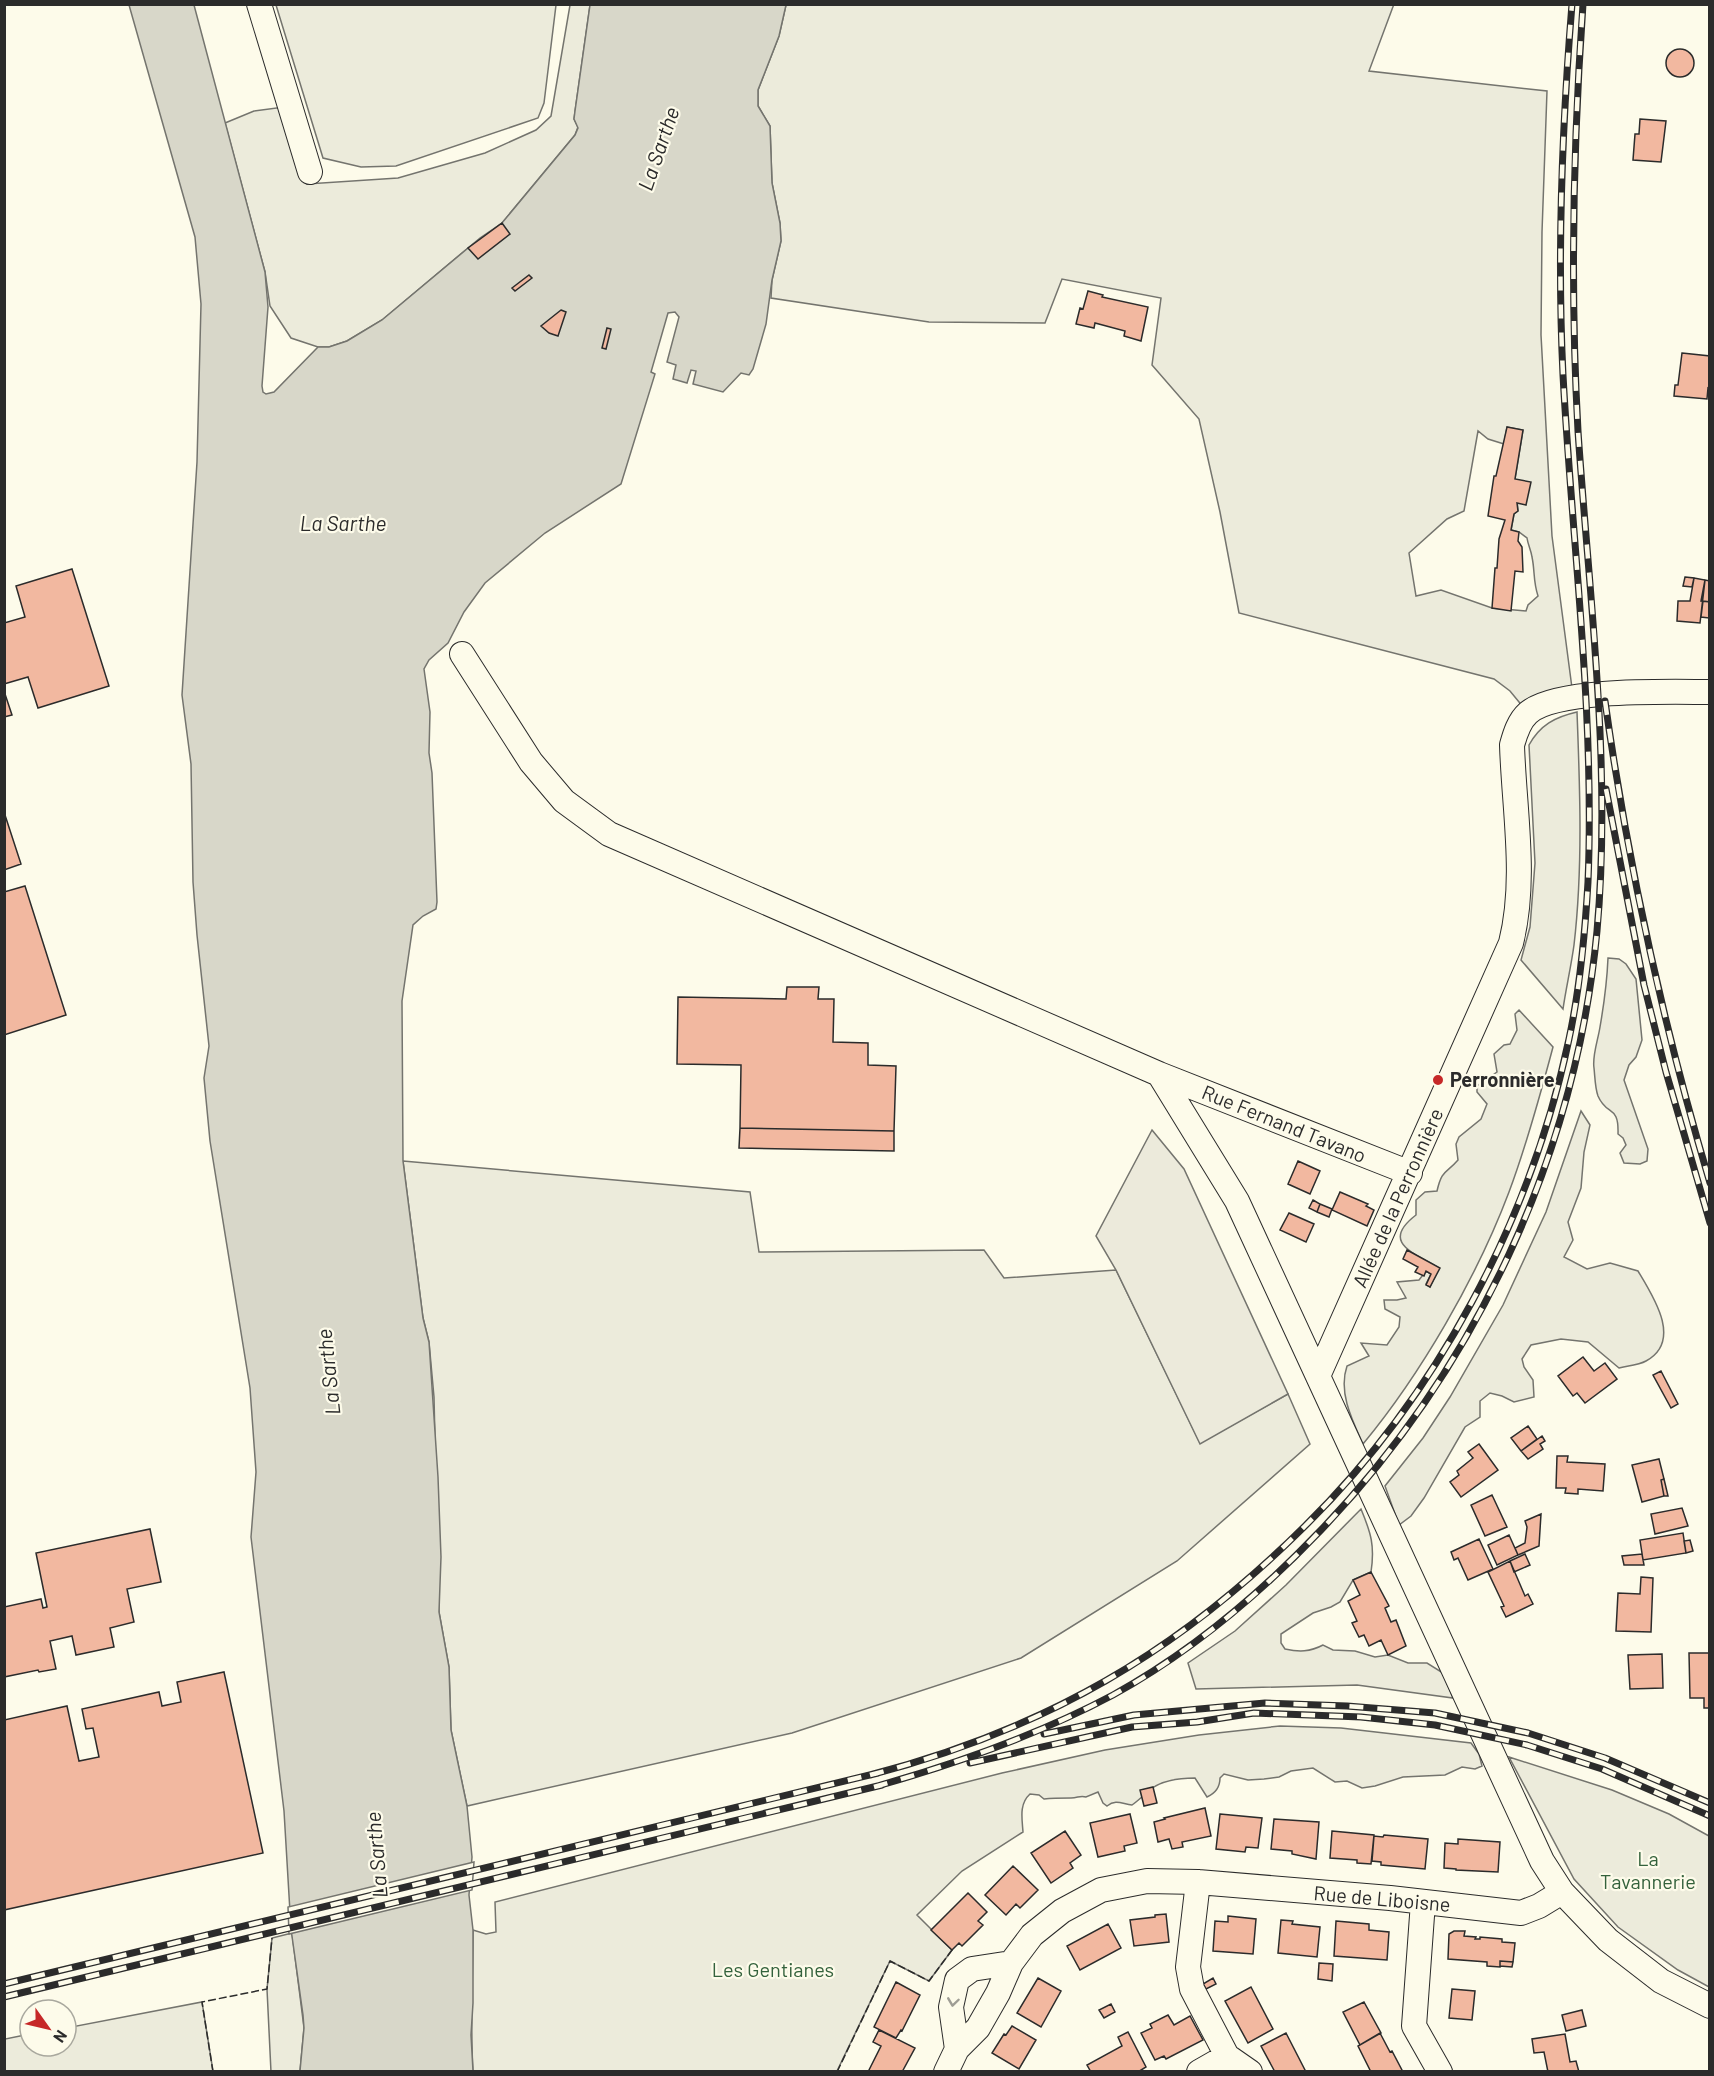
<svg xmlns="http://www.w3.org/2000/svg" width="1714" height="2076" font-family="Barlow,sans-serif">
	<style>
		.green { fill: #ecebdb; stroke: #74746e; stroke-width: 1.5; fill-rule: evenodd }
		.parking { fill: #eceadb; stroke: #74746e; stroke-width: 1.5 }
		.water { fill: #d8d7c9; stroke: #74746e; stroke-width: 1.5 }
		.pier { fill: #fdfbea; stroke: #74746e; stroke-width: 1.5 }
		.building { fill: #f2b8a0; stroke: #2b2b2b; stroke-width: 1.5 }
		.lines { fill: none; stroke-linecap: round; stroke-linejoin: round }
		.minor-casing { stroke: #2b2b2b; stroke-width: 26 }
		.minor { stroke: #fdfbea; stroke-width: 24 }
		.rail-casing { stroke: #2b2b2b; stroke-width: 7 }
		.rail { stroke: #fdfbea; stroke-width: 4.5; stroke-dasharray: 14; stroke-linecap: butt }
		.fence { stroke: #2b2b2b; stroke-width: 1.5; stroke-dasharray: 8 3; stroke-linecap: butt }
		.oneway { stroke: #9e9d94 }
		.poi-dot { fill: #c62828; stroke: #fdfbea; stroke-width: 2 }
		.labels { text-anchor: middle; stroke-width: 4.5; stroke-linejoin: round; paint-order: stroke }
		.poi-label { font-size: 20px; font-weight: bold; fill: #2b2b2b; stroke: #fdfbea; text-anchor: start }
		.street-label { font-size: 20px; fill: #2b2b2b; stroke: #fdfbea }
		.park-label { font-size: 20px; fill: #34623c; stroke: #fdfbea }
		.water-label { font-size: 21px; font-style: italic; fill: #2b2b2b; stroke: #fdfbea }
	</style>
	<rect width="100%" height="100%" fill="#fdfbea"/>
	<path class="green" d="M 1394,4 L 1369,71 L 1547,91 L 1542,232 L 1541,335 L 1552,536 L 1572,688 L 1528,713 L 1510,691 L 1494,679 L 1239,613 L 1220,512 L 1199,419 L 1152,365 L 1161,298 L 1062,279 L 1045,323 L 929,322 L 771,298 L 772,280 L 781,241 L 780,223 L 772,183 L 770,126 L 758,106 L 758,90 L 779,36 L 786,5 ZM 1507,427 L 1523,430 L 1515,479 L 1518,511 L 1514,514 L 1511,530 L 1519,532 L 1527,538 C 1528,545 1531,550 1532,557 C 1535,571 1533,581 1538,596 L 1528,605 L 1526,611 L 1492,608 L 1441,590 L 1416,596 L 1409,553 L 1447,519 L 1464,511 L 1478,431 L 1488,439 L 1504,444 Z
		M 276,5 L 556,5 L 544,103 L 538,118 L 396,166 L 361,167 L 323,158 Z
		M 570,5 L 590,5 L 575,111 L 574,119 L 578,127 L 575,135 L 502,223 L 468,248 L 382,320 L 347,341 L 329,347 L 318,347 L 291,338 L 270,306 L 265,272 L 225,123 L 254,111 L 284,107 L 307,184 L 398,178 L 485,153 L 536,130 L 551,116 Z
		M 1577,712 C 1580,789 1583,868 1574,945 C 1571,967 1566,988 1563,1009 L 1521,960 L 1530,927 L 1535,863 L 1529,745 C 1540,725 1555,717 1577,712 Z
		M 1608,958 L 1619,959 L 1626,964 L 1636,979 L 1642,1040 L 1636,1057 L 1629,1065 L 1624,1080 L 1648,1149 L 1647,1161 L 1640,1164 L 1624,1163 L 1620,1153 L 1626,1145 L 1623,1138 L 1618,1134 C 1619,1104 1607,1117 1598,1096 C 1595,1088 1595,1077 1594,1068 C 1592,1056 1598,1040 1600,1027 C 1604,1004 1607,982 1608,958 Z
		M 1519,1010 L 1553,1047 C 1540,1096 1527,1144 1509,1192 C 1477,1277 1421,1374 1363,1444 C 1352,1420 1338,1392 1347,1366 L 1369,1356 L 1361,1343 L 1387,1345 L 1399,1327 L 1400,1317 L 1385,1309 L 1384,1300 L 1397,1300 L 1406,1298 L 1397,1282 L 1419,1280 L 1426,1271 L 1431,1274 L 1426,1284 L 1430,1287 L 1439,1268 C 1418,1254 1378,1244 1416,1215 L 1416,1200 L 1425,1192 L 1437,1191 C 1442,1169 1446,1174 1458,1160 L 1456,1144 L 1459,1137 L 1481,1119 L 1487,1104 L 1477,1092 L 1477,1086 L 1497,1072 L 1494,1054 L 1504,1045 L 1510,1044 L 1517,1030 L 1515,1014 Z
		M 1581,1111 L 1590,1125 L 1584,1152 L 1581,1188 L 1568,1222 L 1573,1240 L 1564,1257 L 1587,1269 L 1610,1263 L 1638,1271 C 1653,1296 1683,1341 1646,1361 C 1639,1365 1627,1366 1619,1368 L 1588,1342 L 1561,1339 L 1531,1345 L 1522,1359 L 1524,1367 L 1533,1380 L 1534,1397 L 1514,1402 L 1502,1396 L 1490,1393 L 1480,1401 L 1480,1417 L 1465,1427 L 1424,1498 L 1411,1516 L 1399,1525 L 1385,1486 L 1423,1438 L 1450,1397 L 1503,1305 L 1546,1212 Z
		M 403,1161 L 750,1192 L 759,1252 L 984,1250 L 1004,1278 L 1116,1270 L 1200,1443 L 1288,1394 L 1310,1444 L 1177,1561 L 1021,1658 L 792,1733 L 467,1806 L 451,1730 L 449,1667 L 439,1612 L 434,1397 L 429,1342 L 423,1318 Z
		M 1361,1509 C 1371,1533 1375,1546 1371,1572 L 1353,1580 L 1340,1602 L 1331,1607 L 1313,1613 L 1281,1634 L 1281,1643 L 1285,1649 C 1299,1652 1310,1652 1323,1645 L 1333,1650 L 1355,1651 L 1375,1657 L 1388,1655 L 1408,1663 L 1427,1663 L 1443,1673 L 1453,1698 L 1357,1685 L 1196,1689 L 1188,1663 L 1235,1631 L 1286,1585 Z
		M 1280,1726 L 1341,1728 L 1471,1743 L 1479,1754 L 1482,1766 L 1475,1769 L 1462,1767 L 1445,1775 L 1403,1777 L 1375,1786 L 1362,1788 L 1347,1781 L 1335,1782 L 1313,1768 L 1291,1771 L 1279,1777 L 1264,1779 L 1248,1780 L 1224,1774 L 1220,1778 C 1220,1787 1216,1793 1207,1797 L 1195,1778 C 1181,1778 1163,1780 1151,1789 C 1145,1794 1139,1800 1132,1805 C 1122,1804 1116,1799 1107,1806 L 1103,1803 L 1098,1792 L 1086,1797 C 1080,1795 1078,1798 1071,1798 C 1062,1798 1053,1798 1044,1799 L 1039,1795 L 1030,1794 C 1019,1804 1022,1818 1023,1832 L 962,1871 L 917,1915 L 952,1950 L 929,1981 L 890,1961 L 837,2071 L 473,2071 C 470,2024 473,1977 473,1930 L 486,1934 L 496,1932 L 495,1902 L 1002,1773 L 1105,1750 L 1199,1735 Z
		M 1509,1757 L 1612,1790 L 1669,1814 L 1709,1836 L 1709,1987 L 1678,1970 L 1618,1927 L 1574,1879 Z
		M 292,1933 L 304,2028 L 300,2071 L 271,2072 L 267,1989 L 272,1938 Z
		M 202,2002 L 213,2071 L 5,2071 L 5,2039 L 30,2034 L 30,2046 L 66,2046 L 66,2028 Z"/>
	<path class="parking" d="M 1152,1130 L 1184,1169 L 1288,1394 L 1200,1444 L 1116,1270 L 1096,1236 Z"/>
	<path class="water" d="M 129,5 L 194,5 L 265,272 L 268,307 L 262,386 L 263,392 L 266,394 L 274,392 L 318,347 L 329,347 L 347,341 L 382,320 L 480,238 L 502,223 L 575,135 L 578,128 L 574,119 L 575,111 L 590,5 L 786,5 L 779,36 L 758,90 L 758,106 L 770,126 L 772,183 L 780,223 L 781,241 L 772,280 L 766,324 L 753,369 L 749,375 L 741,373 L 723,392 L 693,384 L 696,371 L 691,370 L 687,383 L 673,379 L 676,365 L 667,362 L 679,317 L 675,312 L 668,313 L 651,372 L 655,374 L 621,484 L 545,533 L 485,583 L 464,612 L 448,643 L 429,660 L 424,669 L 430,712 L 429,753 L 432,773 L 437,902 L 436,909 L 423,916 L 413,925 L 402,1001 L 403,1161 L 423,1318 L 429,1342 L 438,1477 L 441,1557 L 439,1612 L 449,1667 L 451,1730 L 467,1806 L 472,1857 L 469,1895 L 473,1930 L 473,2003 L 471,2035 L 473,2071 L 300,2071 L 304,2028 L 303,2015 L 291,1929 L 284,1811 L 251,1537 L 256,1472 L 250,1388 L 210,1141 L 204,1078 L 209,1046 L 197,935 L 193,882 L 191,764 L 182,695 L 197,462 L 201,304 L 195,237 Z"/>
	<path class="pier" d="M 474,1862 L 472,1890 L 289,1934 L 288,1907 Z"/>
	<path class="building" d="M1666 63a14 14 0 1 1 28 0a14 14 0 1 1-28 0Z
		M 1640,119 L 1666,121 L 1661,162 L 1633,160 L 1635,134 L 1639,134 Z
		M 502,223 L 510,234 L 478,259 L 468,248 Z
		M 529,275 L 532,278 L 515,291 L 512,288 Z
		M 1088,291 L 1103,295 L 1102,297 L 1148,307 L 1141,341 L 1124,336 L 1125,331 L 1095,323 L 1094,328 L 1076,324 L 1080,308 L 1083,309 Z
		M 561,310 L 566,312 L 558,336 L 549,333 L 541,326 Z
		M 607,328 L 611,329 L 606,349 L 602,348 Z
		M 1682,353 L 1710,356 L 1710,389 L 1708,388 L 1707,399 L 1674,396 L 1675,385 L 1678,385 Z
		M 1507,427 L 1523,430 L 1515,479 L 1531,482 L 1526,505 L 1517,503 L 1518,511 L 1514,514 L 1511,530 L 1519,532 L 1518,541 L 1522,547 L 1523,572 L 1515,571 L 1511,611 L 1492,608 L 1495,568 L 1497,568 L 1499,539 L 1505,520 L 1488,516 L 1494,476 L 1496,476 Z
		M 72,569 L 109,686 L 38,708 L 28,677 L 4,684 L 4,623 L 25,617 L 16,586 Z
		M 1685,577 L 1694,578 L 1692,587 L 1683,586 Z
		M 1694,578 L 1705,580 L 1700,623 L 1677,621 L 1678,601 L 1690,601 Z
		M 1705,580 L 1710,581 L 1710,602 L 1701,601 Z
		M 1703,601 L 1710,602 L 1709,618 L 1701,617 Z
		M 4,691 L 12,715 L 4,717 Z
		M 4,812 L 21,864 L 4,870 Z
		M 25,886 L 66,1015 L 4,1035 L 4,892 Z
		M 787,987 L 819,987 L 818,999 L 834,999 L 833,1042 L 868,1043 L 868,1065 L 896,1066 L 894,1131 L 740,1128 L 741,1065 L 677,1064 L 678,997 L 786,999 Z
		M 740,1128 L 894,1131 L 894,1151 L 739,1148 Z
		M 1298,1161 L 1320,1171 L 1310,1194 L 1288,1184 Z
		M 1340,1192 L 1368,1204 L 1366,1206 L 1374,1210 L 1367,1226 L 1332,1210 Z
		M 1313,1200 L 1320,1204 L 1317,1212 L 1309,1208 Z
		M 1320,1204 L 1332,1209 L 1329,1217 L 1317,1212 Z
		M 1289,1213 L 1314,1224 L 1306,1242 L 1280,1230 Z
		M 1407,1250 L 1440,1268 L 1430,1287 L 1426,1285 L 1431,1274 L 1426,1271 L 1424,1276 L 1415,1272 L 1418,1267 L 1403,1259 Z
		M 1583,1357 L 1594,1371 L 1605,1363 L 1617,1379 L 1585,1403 L 1577,1393 L 1573,1396 L 1558,1376 Z
		M 1661,1371 L 1678,1404 L 1671,1408 L 1653,1375 Z
		M 1528,1426 L 1537,1439 L 1521,1451 L 1511,1438 Z
		M 1542,1436 L 1545,1441 L 1540,1444 L 1543,1449 L 1528,1459 L 1521,1451 Z
		M 1479,1444 L 1498,1470 L 1461,1497 L 1450,1482 L 1459,1475 L 1457,1471 L 1473,1458 L 1468,1452 Z
		M 1557,1456 L 1568,1456 L 1567,1462 L 1605,1464 L 1603,1491 L 1578,1489 L 1578,1494 L 1565,1493 L 1566,1488 L 1556,1488 Z
		M 1659,1459 L 1664,1479 L 1661,1480 L 1664,1496 L 1642,1502 L 1632,1465 Z
		M 1664,1479 L 1668,1496 L 1664,1496 L 1661,1480 Z
		M 1492,1495 L 1507,1527 L 1485,1536 L 1471,1505 Z
		M 1682,1508 L 1688,1526 L 1655,1534 L 1651,1514 Z
		M 1541,1514 L 1539,1546 L 1518,1555 L 1515,1548 L 1525,1543 L 1527,1527 L 1525,1521 Z
		M 150,1529 L 161,1582 L 127,1589 L 134,1622 L 110,1628 L 114,1647 L 76,1655 L 72,1636 L 50,1641 L 56,1669 L 39,1672 L 38,1670 L 4,1677 L 4,1607 L 41,1599 L 43,1608 L 47,1607 L 36,1553 Z
		M 1683,1533 L 1686,1553 L 1643,1560 L 1640,1540 Z
		M 1509,1535 L 1518,1555 L 1497,1565 L 1488,1545 Z
		M 1479,1539 L 1493,1569 L 1468,1580 L 1458,1558 L 1454,1560 L 1451,1552 Z
		M 1690,1540 L 1693,1551 L 1686,1553 L 1684,1541 Z
		M 1525,1554 L 1530,1565 L 1514,1572 L 1510,1561 Z
		M 1642,1554 L 1644,1565 L 1624,1565 L 1622,1556 Z
		M 1510,1561 L 1525,1596 L 1528,1594 L 1533,1604 L 1506,1617 L 1501,1607 L 1504,1606 L 1488,1572 Z
		M 1371,1572 L 1389,1606 L 1385,1608 L 1391,1622 L 1396,1620 L 1406,1646 L 1388,1655 L 1381,1640 L 1369,1646 L 1364,1635 L 1359,1637 L 1352,1623 L 1357,1621 L 1348,1601 L 1360,1595 L 1353,1580 Z
		M 1641,1577 L 1653,1578 L 1651,1632 L 1616,1631 L 1618,1593 L 1640,1594 Z
		M 1689,1653 L 1710,1653 L 1710,1708 L 1704,1708 L 1704,1698 L 1690,1698 Z
		M 1662,1654 L 1663,1688 L 1630,1689 L 1628,1655 Z
		M 224,1672 L 263,1853 L 4,1910 L 4,1720 L 67,1706 L 79,1761 L 99,1757 L 93,1728 L 86,1729 L 82,1709 L 159,1692 L 162,1706 L 181,1702 L 177,1682 Z
		M 1153,1787 L 1157,1803 L 1144,1806 L 1140,1790 Z
		M 1205,1808 L 1211,1836 L 1182,1842 L 1183,1847 L 1172,1849 L 1169,1839 L 1158,1842 L 1154,1822 L 1165,1819 L 1164,1818 Z
		M 1130,1814 L 1137,1843 L 1124,1846 L 1125,1851 L 1098,1857 L 1090,1823 Z
		M 1220,1814 L 1262,1818 L 1258,1848 L 1246,1847 L 1245,1852 L 1216,1849 Z
		M 1274,1819 L 1319,1822 L 1316,1859 L 1292,1854 L 1292,1851 L 1271,1849 Z
		M 1065,1831 L 1081,1855 L 1070,1863 L 1073,1868 L 1051,1883 L 1031,1853 Z
		M 1332,1831 L 1374,1835 L 1371,1864 L 1357,1863 L 1357,1860 L 1330,1858 Z
		M 1384,1835 L 1428,1839 L 1425,1869 L 1381,1865 L 1381,1862 L 1372,1861 L 1374,1836 L 1383,1837 Z
		M 1458,1839 L 1500,1842 L 1498,1872 L 1456,1870 L 1456,1869 L 1444,1868 L 1445,1843 L 1458,1844 Z
		M 1013,1866 L 1038,1890 L 1020,1908 L 1016,1904 L 1006,1915 L 985,1895 Z
		M 968,1893 L 987,1912 L 978,1921 L 983,1925 L 962,1946 L 959,1943 L 952,1950 L 931,1930 Z
		M 1166,1914 L 1169,1942 L 1134,1946 L 1130,1920 L 1155,1917 L 1155,1915 Z
		M 1228,1916 L 1256,1919 L 1253,1954 L 1213,1951 L 1215,1921 L 1228,1922 Z
		M 1281,1920 L 1293,1921 L 1292,1924 L 1320,1927 L 1317,1957 L 1278,1953 Z
		M 1336,1921 L 1369,1924 L 1369,1930 L 1389,1932 L 1387,1960 L 1334,1956 Z
		M 1108,1924 L 1121,1948 L 1080,1970 L 1067,1946 Z
		M 1454,1931 L 1465,1931 L 1464,1936 L 1476,1937 L 1475,1939 L 1480,1939 L 1480,1937 L 1502,1939 L 1502,1942 L 1515,1943 L 1513,1962 L 1500,1961 L 1500,1967 L 1487,1966 L 1487,1962 L 1448,1959 L 1449,1934 Z
		M 1500,1961 L 1513,1962 L 1512,1967 L 1500,1966 Z
		M 1319,1963 L 1333,1964 L 1332,1981 L 1318,1979 Z
		M 1038,1978 L 1061,1991 L 1041,2027 L 1017,2013 Z
		M 1213,1978 L 1216,1984 L 1206,1989 L 1203,1984 Z
		M 896,1982 L 920,1995 L 902,2031 L 901,2030 L 896,2038 L 874,2027 Z
		M 1251,1987 L 1273,2029 L 1248,2043 L 1225,2001 Z
		M 1452,1989 L 1475,1991 L 1472,2020 L 1449,2018 Z
		M 1364,2002 L 1381,2033 L 1360,2045 L 1343,2012 Z
		M 1111,2004 L 1115,2012 L 1104,2018 L 1099,2010 Z
		M 1582,2010 L 1586,2026 L 1566,2031 L 1562,2015 Z
		M 1168,2015 L 1174,2025 L 1190,2016 L 1203,2040 L 1166,2059 L 1164,2056 L 1155,2060 L 1141,2033 L 1152,2028 L 1150,2024 Z
		M 1012,2026 L 1036,2040 L 1019,2069 L 992,2053 L 1004,2034 L 1006,2035 Z
		M 879,2030 L 915,2048 L 902,2072 L 868,2072 L 881,2046 L 873,2042 Z
		M 1128,2032 L 1146,2067 L 1138,2072 L 1091,2072 L 1087,2065 L 1122,2046 L 1118,2037 Z
		M 1286,2033 L 1306,2072 L 1275,2072 L 1261,2046 Z
		M 1380,2033 L 1390,2052 L 1392,2051 L 1403,2072 L 1371,2072 L 1358,2046 Z
		M 1565,2034 L 1570,2062 L 1576,2061 L 1579,2072 L 1548,2072 L 1544,2052 L 1534,2053 L 1532,2039 Z"/>
	<g class="lines">
		<g class="minor-casing">
			<path id="minor" d="M 259,4 L 310,172
				M 462,654 L 531,762 L 564,801 L 609,834 L 1159,1074 L 1237,1201 L 1542,1861 L 1562,1892 L 1608,1940 L 1661,1981 L 1710,2006
				M 1159,1074 L 1410,1173
				M 1318,1376 L 1511,943 C 1527,879 1514,810 1512,745 C 1515,734 1519,721 1528,713 C 1556,688 1671,692 1710,692
				M 1198,1882 L 1188,1967 L 1192,1989 L 1227,2056 L 1250,2072
				M 1423,1902 L 1414,2026 L 1440,2072
				M 957,2049 L 951,2007 L 957,1980 L 972,1969 L 1011,1963
				M 946,2072 L 957,2049 L 978,2028 L 998,1993 L 1011,1963 L 1032,1935 L 1062,1911 L 1101,1890 L 1147,1881 L 1198,1882 L 1390,1898 L 1521,1913 L 1539,1906 L 1562,1892
				M 1199,2072 L 1227,2056"/>
		</g>
		<use href="#minor" class="minor"/>
		<g class="rail-casing">
			<path id="rail" d="M 1605,701 C 1628,865 1663,1025 1710,1183
				M 1606,789 L 1644,985 L 1666,1072 L 1710,1223
				M 1044,1734 L 1134,1715 L 1265,1703 L 1347,1706 L 1435,1713 L 1528,1733 L 1605,1758 L 1710,1803
				M 970,1763 L 1132,1727 L 1197,1722 L 1254,1713 L 1361,1717 L 1435,1725 L 1527,1745 L 1602,1769 L 1710,1816
				M 870,1775 C 1046,1729 1177,1653 1305,1526 C 1436,1397 1531,1220 1569,1039 C 1580,988 1585,934 1588,882 C 1595,713 1572,543 1563,375 C 1557,252 1562,127 1572,4
				M 874,1787 C 955,1764 1038,1735 1113,1695 C 1191,1652 1259,1595 1321,1530 C 1476,1368 1576,1155 1597,931 C 1612,765 1589,597 1578,431 C 1570,288 1573,147 1583,4
				M 4,1984 L 878,1773
				M 4,1997 L 882,1785"/>
		</g>
		<use href="#rail" class="rail"/>
		<path class="fence" d="M 213,2072 L 202,2002 L 267,1989 L 272,1938
			M 837,2072 L 890,1961 L 929,1981 L 952,1950"/>
	</g>
	<defs><path id="oneway-chevron" d="M-2-3.5L2.5 0L-2 3.5" fill="none" stroke-width="1.6" stroke-linecap="round" stroke-linejoin="round" transform="scale(1.5)"/></defs>
	<use class="oneway" href="#oneway-chevron" transform="translate(953 2002) rotate(98)"/>
	<circle class="poi-dot" cx="1438" cy="1080" r="6"/>
	<g class="labels">
		<g class="poi-label">
			<text x="1450" y="1087">Perronnière</text>
		</g>
		<g class="street-label">
			<text transform="translate(1284 1124) rotate(22)" y="7">Rue Fernand Tavano</text>
			<text transform="translate(1398 1198) rotate(-66)" y="7">Allée de la Perronnière</text>
			<text transform="translate(1382 1899) rotate(5)" y="7">Rue de Liboisne</text>
		</g>
		<g class="park-label">
			<text x="1648" y="1866">La<tspan x="1648" dy="23">Tavannerie</tspan></text>
			<text x="773" y="1977">Les Gentianes</text>
		</g>
		<g class="water-label">
			<text transform="translate(659 149) rotate(-71)" y="7">La Sarthe</text>
			<text x="343" y="531">La Sarthe</text>
			<text transform="translate(329 1372) rotate(-96)" y="7">La Sarthe</text>
			<text transform="translate(377 1855) rotate(-95)" y="7">La Sarthe</text>
		</g>
	</g>
	<rect width="1714" height="2076" fill="none" stroke="#2b2b2b" stroke-width="12"/>
	<g transform="translate(48 2028) rotate(124)"><circle r="28" fill="#fdfbea" stroke="#a9a89e" stroke-width="1.5"/>
	<path d="M0-4.5L10 22L0 15L-10 22Z" fill="#c62828"/>
	<text y="-9" font-size="16" font-weight="bold" text-anchor="middle" fill="#2b2b2b">N</text>
	</g>
</svg>
